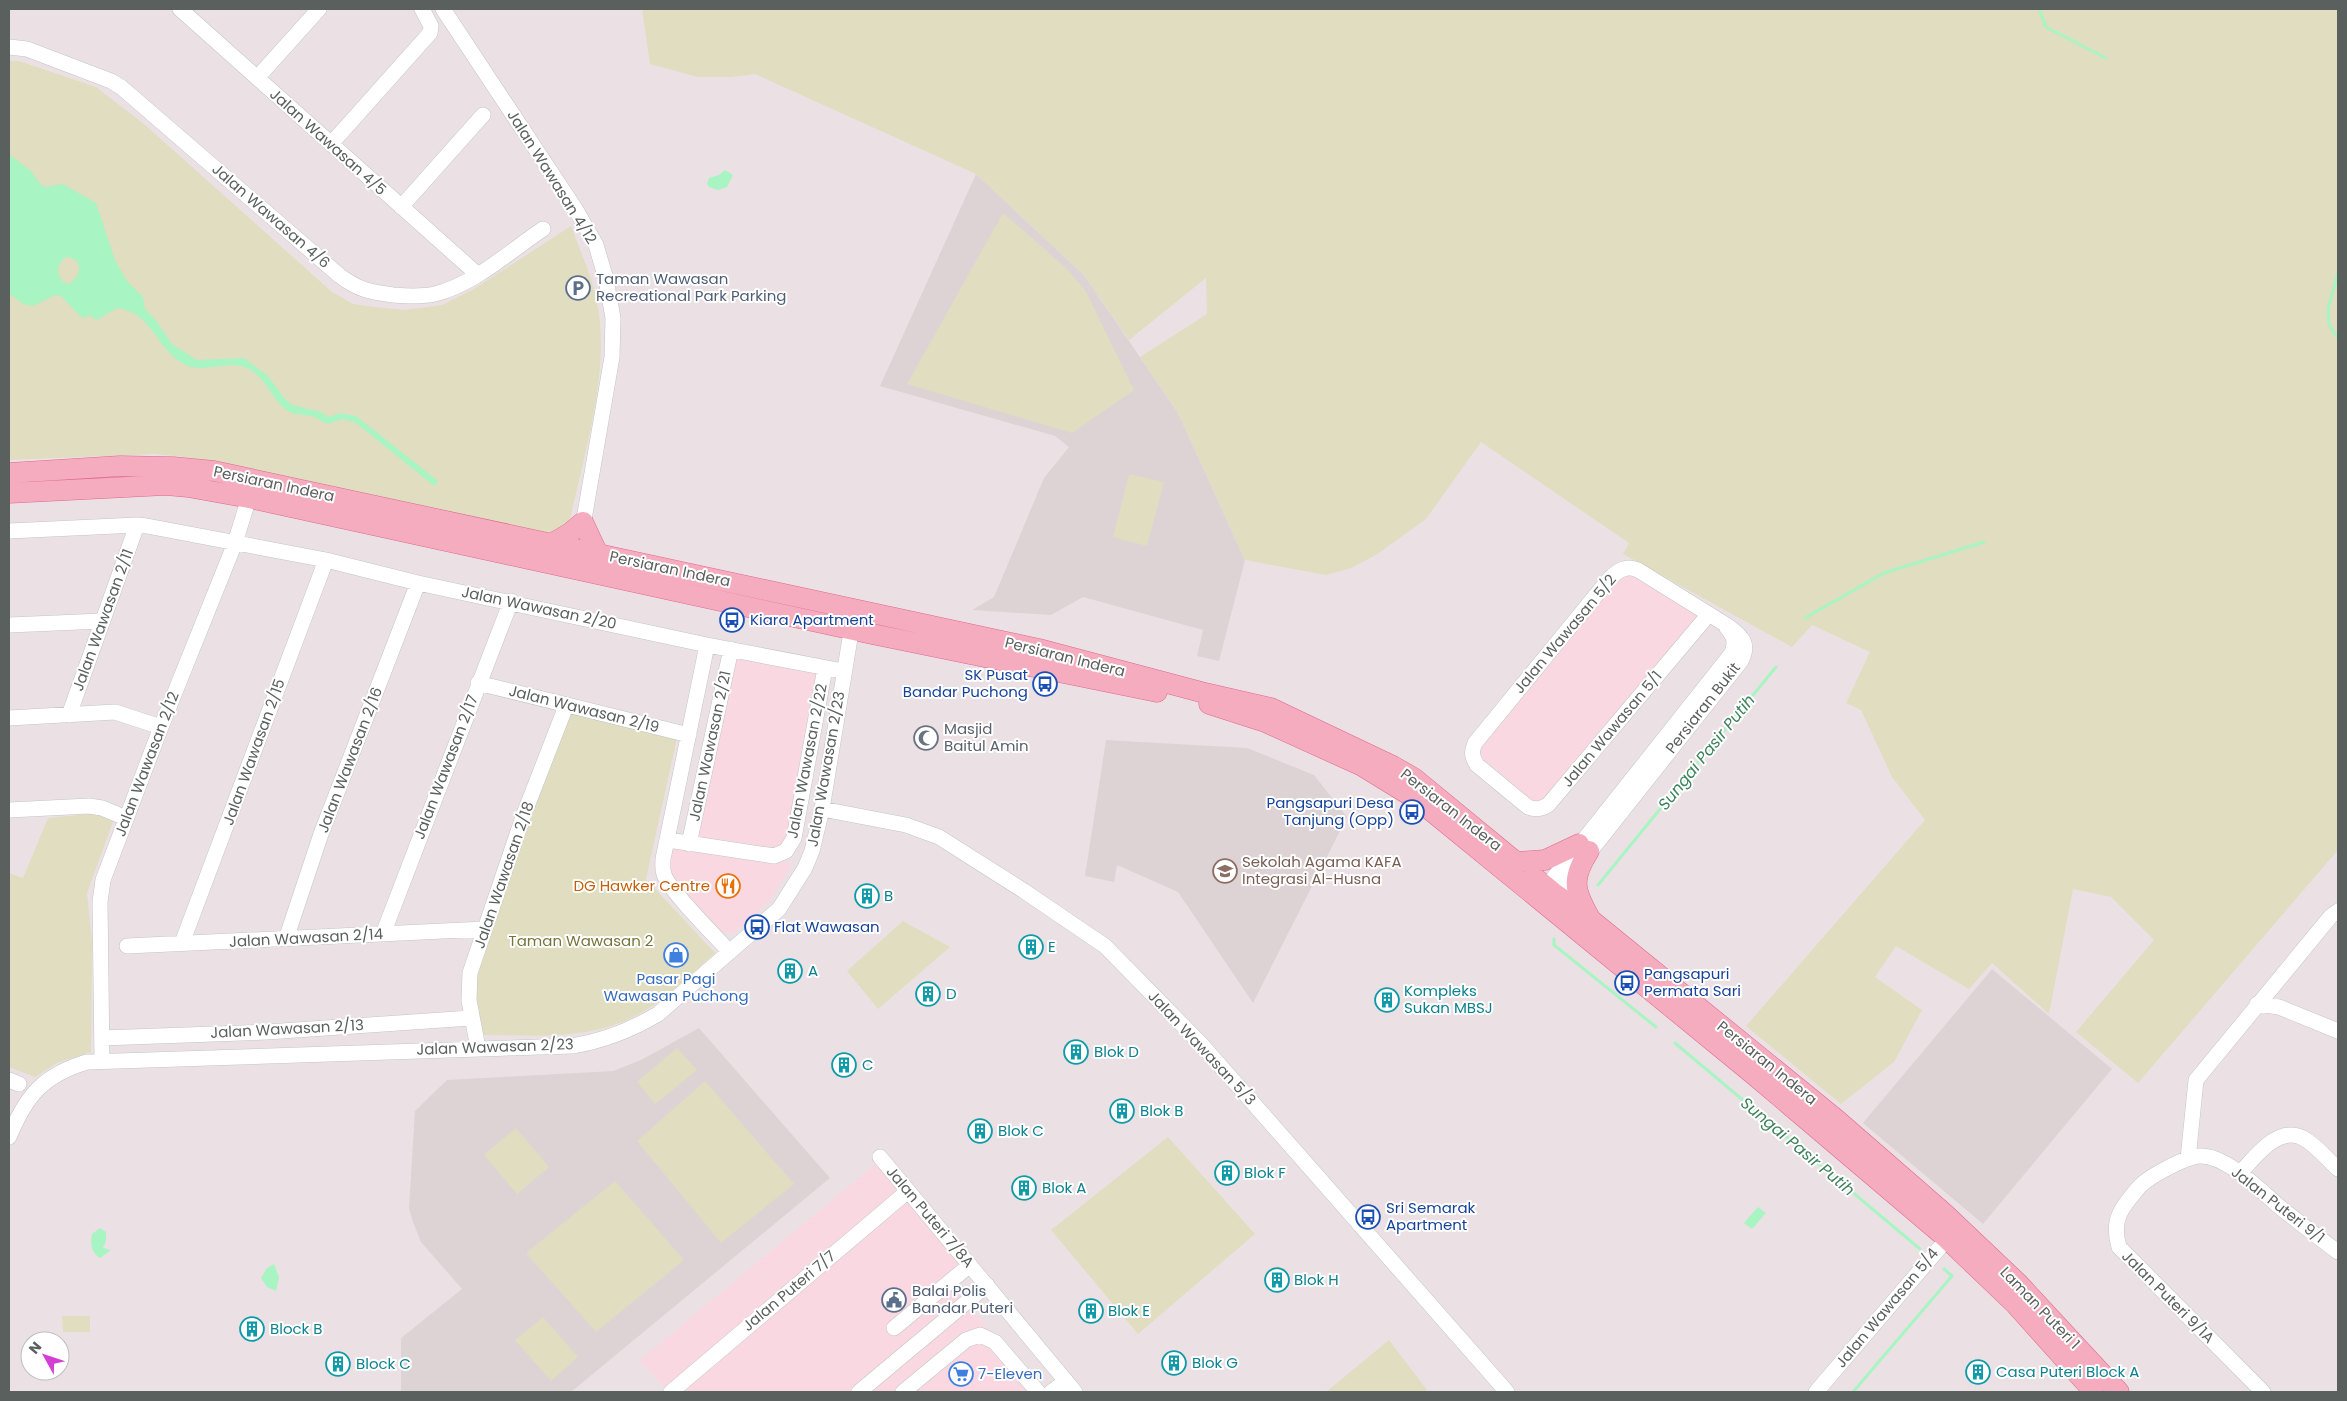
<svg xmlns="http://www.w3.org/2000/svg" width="2347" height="1401" font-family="Poppins,sans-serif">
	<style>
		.commercial { fill: #f9d8e2 }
		.education { fill: #ddd3d5 }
		.green { fill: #e0ddc0 }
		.water { fill: #a8f4c3; fill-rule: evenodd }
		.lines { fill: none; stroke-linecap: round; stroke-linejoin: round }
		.stream { stroke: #a8f4c3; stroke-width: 3 }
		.minor-casing { stroke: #c0c6c3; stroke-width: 16 }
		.major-casing { stroke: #df6691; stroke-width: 21 }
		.minor { stroke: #fff; stroke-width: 15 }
		.major { stroke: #f5acbe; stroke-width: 20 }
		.labels { text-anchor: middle; stroke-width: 4; stroke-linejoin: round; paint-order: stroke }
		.street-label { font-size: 15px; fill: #5a605d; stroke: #fff }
		.service-label { font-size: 15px; fill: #4e5e75; stroke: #fff; text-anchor: start }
		.transit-label { font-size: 15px; fill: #164399; stroke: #fff; text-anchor: start }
		.worship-label { font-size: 15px; fill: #5b616d; stroke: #fff; text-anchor: start }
		.education-label { font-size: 15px; fill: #785e54; stroke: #fff; text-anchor: start }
		.food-label { font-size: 15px; fill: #c56008; stroke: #fff; text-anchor: end }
		.culture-label { font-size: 15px; fill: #0d838f; stroke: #fff; text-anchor: start }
		.park-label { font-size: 15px; fill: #77753b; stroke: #fff }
		.shop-label { font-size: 15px; fill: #366cbe; stroke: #fff }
		.water-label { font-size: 16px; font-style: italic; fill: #3c825a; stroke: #fff }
	</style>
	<rect width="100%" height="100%" fill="#ebe1e4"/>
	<path class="commercial" d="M 1632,571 L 1702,614 L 1544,803 L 1531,804 L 1481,762 L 1479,746 L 1614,580 Z
		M 733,658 L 820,674 L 790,839 L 781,850 L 695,838 Z
		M 671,844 L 792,863 L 770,900 L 734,933 L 717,932 L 673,884 L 666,859 Z
		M 879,1161 L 966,1265 L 947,1281 L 1042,1392 L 675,1392 L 671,1388 L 665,1388 L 640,1360 Z"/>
	<path class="education" d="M 976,174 L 1084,275 L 1178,413 L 1245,560 L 1219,661 L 1197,656 L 1203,630 L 1083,597 L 1051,615 L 972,610 L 994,597 L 1044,478 L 1069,447 L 1055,436 L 880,386 Z
		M 1106,740 L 1247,748 L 1314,775 L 1347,817 L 1253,1003 L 1178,892 L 1117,865 L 1114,882 L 1085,876 Z
		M 1992,969 L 2112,1069 L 1983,1224 L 1863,1123 Z
		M 699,1028 L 830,1178 L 571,1392 L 401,1392 L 401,1338 L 462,1289 L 421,1242 L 413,1222 L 409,1208 L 415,1111 L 447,1080 L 613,1071 L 641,1060 Z"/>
	<path class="green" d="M 642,9 L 2338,9 L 2338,850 L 2138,1083 L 2076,1032 L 2154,940 L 2111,897 L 2073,889 L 2049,1014 L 1992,963 L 1969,989 L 1896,946 L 1875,977 L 1922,1010 L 1894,1062 L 1841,1104 L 1746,1026 L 1925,820 L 1892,777 L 1861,710 L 1846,703 L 1870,652 L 1812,625 L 1792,647 L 1623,554 L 1629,543 L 1481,442 L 1426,519 L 1376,555 L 1351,568 L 1326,575 L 1245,560 L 1178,413 L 1140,357 L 1207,314 L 1206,278 L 1129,340 L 1084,275 L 976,174 L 755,74 L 731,77 L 698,77 L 650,64 Z
		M 9,61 L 19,61 L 96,87 L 144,124 L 332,292 L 353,304 L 374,307 L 405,310 L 442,305 L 474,289 L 571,226 C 580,251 592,276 597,302 C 611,368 584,455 570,520 L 563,530 L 554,534 L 185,457 L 155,454 L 9,460 Z
		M 1003,213 L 1066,268 L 1085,290 L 1134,390 L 1072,433 L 907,384 Z
		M 1129,474 L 1164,482 L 1147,546 L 1113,537 Z
		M 570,713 L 677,738 L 646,879 L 715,953 C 691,974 666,1000 637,1015 C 589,1041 533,1035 480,1035 L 473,973 Z
		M 90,814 L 114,819 L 87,893 L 92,943 L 91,1052 L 57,1063 L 35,1077 L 9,1067 L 9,873 L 23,878 L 48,818 Z
		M 903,921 L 950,947 L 878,1009 L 847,971 Z
		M 677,1048 L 697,1070 L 655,1104 L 637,1082 Z
		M 705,1081 L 794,1184 L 721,1243 L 637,1141 Z
		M 516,1128 L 549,1167 L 517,1194 L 484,1155 Z
		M 1168,1137 L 1255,1234 L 1138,1334 L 1051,1230 Z
		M 615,1181 L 684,1260 L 596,1332 L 526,1253 Z
		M 62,1316 L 90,1316 L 90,1332 L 63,1332 Z
		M 543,1317 L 578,1357 L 551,1381 L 515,1340 Z
		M 1389,1340 L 1427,1390 L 1424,1392 L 1326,1392 Z"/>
	<path class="water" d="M 9,154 L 31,171 L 40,184 L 45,187 L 63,184 L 96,203 L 115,260 L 127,281 L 143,297 L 145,309 L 155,319 L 172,344 L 197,360 L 244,358 L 268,376 L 284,398 L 292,405 L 321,412 L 329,417 L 340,413 L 356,416 L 438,481 L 434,486 L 356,423 L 343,419 L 327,424 C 323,422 318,418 314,417 C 305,414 297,416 288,411 C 272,401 267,379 249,369 C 228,358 203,376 182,363 C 155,347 153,313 117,308 L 97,320 L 88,315 L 84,318 L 80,316 L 61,296 L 55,295 L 33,306 L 23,304 L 11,295 L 9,293 ZM 66,257 C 84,258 82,276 69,284 L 63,282 C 56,272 56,265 66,257 Z
		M 725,170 L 733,175 L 727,187 L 718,190 L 709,187 L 707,184 L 709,178 L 719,175 Z
		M 1758,1207 L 1766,1213 L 1752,1229 L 1744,1223 Z
		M 100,1228 L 106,1232 L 106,1241 L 103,1248 L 111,1250 L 100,1258 C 91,1253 90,1243 92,1234 Z
		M 274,1264 L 279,1277 L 276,1291 L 267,1287 L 261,1278 L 267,1268 Z"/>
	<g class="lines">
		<path class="stream" d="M 2039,9 L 2046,27 L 2106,58
			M 2338,272 L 2328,309 L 2329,325 L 2338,338
			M 1805,618 L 1884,573 L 1984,542
			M 1598,885 L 1776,667
			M 1554,939 L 1554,945 L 1656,1027
			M 1675,1043 L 1920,1249
			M 1853,1392 L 1952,1276 L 1944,1269"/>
		<g class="minor-casing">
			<path id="minor" d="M 180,9 L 477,274
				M 443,9 L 576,210 L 596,245 L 606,279 L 613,318 L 612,357 L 582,531
				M 9,47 L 27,49 L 111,81 L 121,87 L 340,276 C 359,290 370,292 393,295 C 406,296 422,297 435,294 C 475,284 510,251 543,229
				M 257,78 L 319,9
				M 331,144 L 430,33 L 431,26 L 422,9
				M 401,207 L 483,115
				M 9,531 L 137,525 L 147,526 L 326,560 L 418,583 L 707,645 L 843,671
				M 9,625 L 102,621
				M 707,645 L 663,859 C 663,864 662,869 664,874 C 667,888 717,938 730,952
				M 478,683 L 689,735
				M 69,715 L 137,525
				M 9,718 L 115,712 L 161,727
				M 822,809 L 906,825 L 939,837 L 1024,891 L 1105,946 L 1202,1045 L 1507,1392
				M 9,810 L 89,806 L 102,808 L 126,818
				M 668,840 L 774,856 L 786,851 L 794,838 L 825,668
				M 689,844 L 731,649
				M 1540,895 L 1732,653 C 1736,642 1734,636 1727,628
				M 1550,902 L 1741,661 C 1750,644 1742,636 1728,626 L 1638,570 C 1626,565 1619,570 1610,578 L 1475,743 C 1471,752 1472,757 1477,765 L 1528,807 C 1536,810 1541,809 1548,805 L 1709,614
				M 383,934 L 511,601
				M 286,939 L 321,834 L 418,583
				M 182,943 L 326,560
				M 127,946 L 485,929
				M 2257,1004 L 2279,1007 L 2338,1031
				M 102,1038 L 267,1032 L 471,1018
				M 478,1048 L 469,1000 L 470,973 L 524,814 L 566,706
				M 102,1060 L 100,902 L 103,880 L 161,727 L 235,543 L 252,488
				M 9,1080 L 19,1084
				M 9,1137 C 26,1096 43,1075 87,1062 L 572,1046 C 603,1041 631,1030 658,1014 L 779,909 L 805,868 L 812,851 L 822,809 L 853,620
				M 880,1157 L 1075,1392
				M 2188,1159 L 2196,1080 L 2331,916 L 2338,911
				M 2240,1173 C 2255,1157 2278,1125 2303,1138 C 2316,1145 2327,1159 2338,1169
				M 894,1328 L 970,1265
				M 671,1392 L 908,1191
				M 859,1392 L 987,1285
				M 903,1392 L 966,1340 L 980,1335 L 995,1342 L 1038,1392
				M 1051,1392 L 1066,1381
				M 1816,1392 L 1953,1232
				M 2263,1392 L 2119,1247 C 2111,1220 2121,1208 2139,1187 C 2148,1177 2185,1157 2199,1156 C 2226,1154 2262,1192 2281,1208 C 2300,1223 2319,1238 2338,1252"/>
		</g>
		<g class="major-casing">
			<path id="major" d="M 9,473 L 120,466 L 173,467 L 214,471 L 1039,649 L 1201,692 L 1271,708 L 1393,766 L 1414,778 L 1555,894 L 1590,919 L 1836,1119 L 1944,1213 L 2018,1283 L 2119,1392
				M 9,493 L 166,485 L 188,487 L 249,498 L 872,634 L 1157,692
				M 551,544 L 570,533 L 583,522 L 598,554
				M 1209,704 L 1265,722 L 1362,766 L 1419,801 L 1754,1075 L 1946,1238 L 2015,1304 L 2094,1392
				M 1589,851 C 1571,879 1574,890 1590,918
				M 1517,862 L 1545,860 L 1579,844"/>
		</g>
		<use href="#minor" class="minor"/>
		<use href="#major" class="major"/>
	</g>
	<defs>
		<g id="parking-ring" transform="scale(1.25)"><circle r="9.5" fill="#fff" stroke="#5c6f8a" stroke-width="1.5"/><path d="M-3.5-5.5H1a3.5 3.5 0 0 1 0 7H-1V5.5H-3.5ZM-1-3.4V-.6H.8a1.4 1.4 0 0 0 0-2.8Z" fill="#5c6f8a"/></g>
		<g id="bus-ring" transform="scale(1.25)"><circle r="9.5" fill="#fff" stroke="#1a4fb4" stroke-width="1.5"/><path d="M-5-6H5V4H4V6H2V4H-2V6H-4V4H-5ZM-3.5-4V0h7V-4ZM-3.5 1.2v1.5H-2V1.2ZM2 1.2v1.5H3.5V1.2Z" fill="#1a4fb4"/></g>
		<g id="mosque-ring" transform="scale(1.25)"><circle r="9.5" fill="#fff" stroke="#6b7280" stroke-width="1.5"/><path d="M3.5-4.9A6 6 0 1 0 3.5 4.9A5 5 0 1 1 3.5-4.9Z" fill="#6b7280"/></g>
		<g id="school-ring" transform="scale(1.25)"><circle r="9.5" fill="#fff" stroke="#8d6e63" stroke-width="1.5"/><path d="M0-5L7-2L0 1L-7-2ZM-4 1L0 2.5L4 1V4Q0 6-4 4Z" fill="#8d6e63"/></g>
		<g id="restaurant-ring" transform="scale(1.25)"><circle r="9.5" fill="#fff" stroke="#e8710a" stroke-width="1.5"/><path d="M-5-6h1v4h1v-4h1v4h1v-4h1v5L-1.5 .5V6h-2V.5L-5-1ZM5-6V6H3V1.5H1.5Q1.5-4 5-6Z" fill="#e8710a"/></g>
		<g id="building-ring" transform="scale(1.25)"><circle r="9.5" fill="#fff" stroke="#0f9aa8" stroke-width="1.5"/><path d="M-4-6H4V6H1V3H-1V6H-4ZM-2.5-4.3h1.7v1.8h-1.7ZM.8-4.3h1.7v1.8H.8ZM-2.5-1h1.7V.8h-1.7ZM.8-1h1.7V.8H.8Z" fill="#0f9aa8"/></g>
		<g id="shop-ring" transform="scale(1.25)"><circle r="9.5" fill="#fff" stroke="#3f7fe0" stroke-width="1.5"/><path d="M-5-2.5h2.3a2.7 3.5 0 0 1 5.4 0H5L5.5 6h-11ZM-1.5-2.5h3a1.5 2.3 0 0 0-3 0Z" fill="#3f7fe0"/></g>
		<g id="civic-ring" transform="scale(1.25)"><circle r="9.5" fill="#fff" stroke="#5c6f8a" stroke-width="1.5"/><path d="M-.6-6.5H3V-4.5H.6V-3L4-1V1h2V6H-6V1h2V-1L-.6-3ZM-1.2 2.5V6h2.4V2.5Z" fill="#5c6f8a"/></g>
		<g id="supermarket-ring" transform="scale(1.25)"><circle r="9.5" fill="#fff" stroke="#3f7fe0" stroke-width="1.5"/><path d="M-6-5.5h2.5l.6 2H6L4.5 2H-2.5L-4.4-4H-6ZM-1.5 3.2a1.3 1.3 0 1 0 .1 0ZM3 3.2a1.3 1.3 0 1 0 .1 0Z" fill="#3f7fe0"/></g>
	</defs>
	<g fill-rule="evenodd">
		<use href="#parking-ring" x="578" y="288"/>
		<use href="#bus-ring" x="732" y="620"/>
		<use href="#bus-ring" x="1045" y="684"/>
		<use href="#mosque-ring" x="926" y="738"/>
		<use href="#bus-ring" x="1412" y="812"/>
		<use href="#school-ring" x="1225" y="871"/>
		<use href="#restaurant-ring" x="728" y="886"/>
		<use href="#building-ring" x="867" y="896"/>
		<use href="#bus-ring" x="757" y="927"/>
		<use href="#building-ring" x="1031" y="947"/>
		<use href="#shop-ring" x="676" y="955"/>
		<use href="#building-ring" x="790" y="971"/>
		<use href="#bus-ring" x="1627" y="983"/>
		<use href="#building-ring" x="928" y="994"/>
		<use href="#building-ring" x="1387" y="1000"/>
		<use href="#building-ring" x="1076" y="1052"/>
		<use href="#building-ring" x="844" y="1065"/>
		<use href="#building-ring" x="1122" y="1111"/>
		<use href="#building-ring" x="980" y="1131"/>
		<use href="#building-ring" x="1227" y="1173"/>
		<use href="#building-ring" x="1024" y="1188"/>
		<use href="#bus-ring" x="1368" y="1217"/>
		<use href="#building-ring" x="1277" y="1280"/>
		<use href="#civic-ring" x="894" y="1300"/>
		<use href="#building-ring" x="1091" y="1311"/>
		<use href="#building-ring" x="252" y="1329"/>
		<use href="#building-ring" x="1174" y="1363"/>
		<use href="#building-ring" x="338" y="1364"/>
		<use href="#building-ring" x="1978" y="1372"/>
		<use href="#supermarket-ring" x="961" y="1374"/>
	</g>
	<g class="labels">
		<g class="street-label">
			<text transform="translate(328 142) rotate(42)" y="5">Jalan Wawasan 4/5</text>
			<text transform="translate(552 177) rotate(58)" y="5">Jalan Wawasan 4/12</text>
			<text transform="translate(271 216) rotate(41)" y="5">Jalan Wawasan 4/6</text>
			<text transform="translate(274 484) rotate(12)" y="5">Persiaran Indera</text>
			<text transform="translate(670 569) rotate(12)" y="5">Persiaran Indera</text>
			<text transform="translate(539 608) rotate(12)" y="5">Jalan Wawasan 2/20</text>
			<text transform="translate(103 620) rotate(-70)" y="5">Jalan Wawasan 2/11</text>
			<text transform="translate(1565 634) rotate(-50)" y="5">Jalan Wawasan 5/2</text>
			<text transform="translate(1065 657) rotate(14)" y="5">Persiaran Indera</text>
			<text transform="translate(1703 708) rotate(-52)" y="5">Persiaran Bukit</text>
			<text transform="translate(584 709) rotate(14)" y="5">Jalan Wawasan 2/19</text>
			<text transform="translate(1612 729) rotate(-50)" y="5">Jalan Wawasan 5/1</text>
			<text transform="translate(710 746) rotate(-78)" y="5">Jalan Wawasan 2/21</text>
			<text transform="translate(254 752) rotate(-70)" y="5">Jalan Wawasan 2/15</text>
			<text transform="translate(350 760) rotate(-69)" y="5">Jalan Wawasan 2/16</text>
			<text transform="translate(807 761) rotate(-79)" y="5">Jalan Wawasan 2/22</text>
			<text transform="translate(147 764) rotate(-69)" y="5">Jalan Wawasan 2/12</text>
			<text transform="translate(446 767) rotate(-69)" y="5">Jalan Wawasan 2/17</text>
			<text transform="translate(826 769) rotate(-80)" y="5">Jalan Wawasan 2/23</text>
			<text transform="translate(1451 810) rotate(38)" y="5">Persiaran Indera</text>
			<text transform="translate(504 875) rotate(-71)" y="5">Jalan Wawasan 2/18</text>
			<text transform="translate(306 938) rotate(-3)" y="5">Jalan Wawasan 2/14</text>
			<text transform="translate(287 1029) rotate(-3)" y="5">Jalan Wawasan 2/13</text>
			<text transform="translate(495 1047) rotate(-2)" y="5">Jalan Wawasan 2/23</text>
			<text transform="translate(1202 1048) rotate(47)" y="5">Jalan Wawasan 5/3</text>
			<text transform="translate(1767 1063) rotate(39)" y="5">Persiaran Indera</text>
			<text transform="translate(2278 1205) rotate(38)" y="5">Jalan Puteri 9/1</text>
			<text transform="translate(930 1217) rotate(50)" y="5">Jalan Puteri 7/8A</text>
			<text transform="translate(789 1291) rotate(-40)" y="5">Jalan Puteri 7/7</text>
			<text transform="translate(2168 1297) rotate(45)" y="5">Jalan Puteri 9/1A</text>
			<text transform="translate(1887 1308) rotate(-50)" y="5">Jalan Wawasan 5/4</text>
			<text transform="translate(2040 1308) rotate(46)" y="5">Laman Puteri 1</text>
		</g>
		<g class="service-label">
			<text x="596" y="284">Taman Wawasan<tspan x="596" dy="17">Recreational Park Parking</tspan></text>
			<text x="912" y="1296">Balai Polis<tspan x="912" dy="17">Bandar Puteri</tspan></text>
		</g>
		<g class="transit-label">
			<text x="750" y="625">Kiara Apartment</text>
			<text x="1028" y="680" text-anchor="end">SK Pusat<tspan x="1028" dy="17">Bandar Puchong</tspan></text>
			<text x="1394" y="808" text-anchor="end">Pangsapuri Desa<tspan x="1394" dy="17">Tanjung (Opp)</tspan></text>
			<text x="774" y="932">Flat Wawasan</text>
			<text x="1644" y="979">Pangsapuri<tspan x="1644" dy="17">Permata Sari</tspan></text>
			<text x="1386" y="1213">Sri Semarak<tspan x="1386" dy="17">Apartment</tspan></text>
		</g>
		<g class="worship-label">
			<text x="944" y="734">Masjid<tspan x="944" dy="17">Baitul Amin</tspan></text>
		</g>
		<g class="education-label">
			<text x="1242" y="867">Sekolah Agama KAFA<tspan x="1242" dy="17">Integrasi Al-Husna</tspan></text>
		</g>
		<g class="food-label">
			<text x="710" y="891">DG Hawker Centre</text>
		</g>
		<g class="culture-label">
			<text x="884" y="901">B</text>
			<text x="1048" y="952">E</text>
			<text x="808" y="976">A</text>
			<text x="1404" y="996">Kompleks<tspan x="1404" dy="17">Sukan MBSJ</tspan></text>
			<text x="946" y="999">D</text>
			<text x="1094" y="1057">Blok D</text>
			<text x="862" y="1070">C</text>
			<text x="1140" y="1116">Blok B</text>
			<text x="998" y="1136">Blok C</text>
			<text x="1244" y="1178">Blok F</text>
			<text x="1042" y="1193">Blok A</text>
			<text x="1294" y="1285">Blok H</text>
			<text x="1108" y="1316">Blok E</text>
			<text x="270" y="1334">Block B</text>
			<text x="1192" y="1368">Blok G</text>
			<text x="356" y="1369">Block C</text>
			<text x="1996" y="1377">Casa Puteri Block A</text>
		</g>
		<g class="park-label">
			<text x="581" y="946">Taman Wawasan 2</text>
		</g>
		<g class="shop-label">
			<text x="676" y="984">Pasar Pagi<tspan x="676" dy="17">Wawasan Puchong</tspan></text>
			<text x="978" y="1379" text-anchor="start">7-Eleven</text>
		</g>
		<g class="water-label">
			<text transform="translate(1706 752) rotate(-51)" y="6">Sungai Pasir Putih</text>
			<text transform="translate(1798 1146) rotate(40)" y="6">Sungai Pasir Putih</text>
		</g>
	</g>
	<rect width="2347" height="1401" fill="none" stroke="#5a605d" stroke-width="20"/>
	<g transform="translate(45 1356) rotate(310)"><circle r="24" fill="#ffffff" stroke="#bdbfbe"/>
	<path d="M0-4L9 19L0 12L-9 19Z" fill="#d33fd3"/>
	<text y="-8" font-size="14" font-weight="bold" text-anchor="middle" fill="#5a605d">N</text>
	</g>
</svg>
